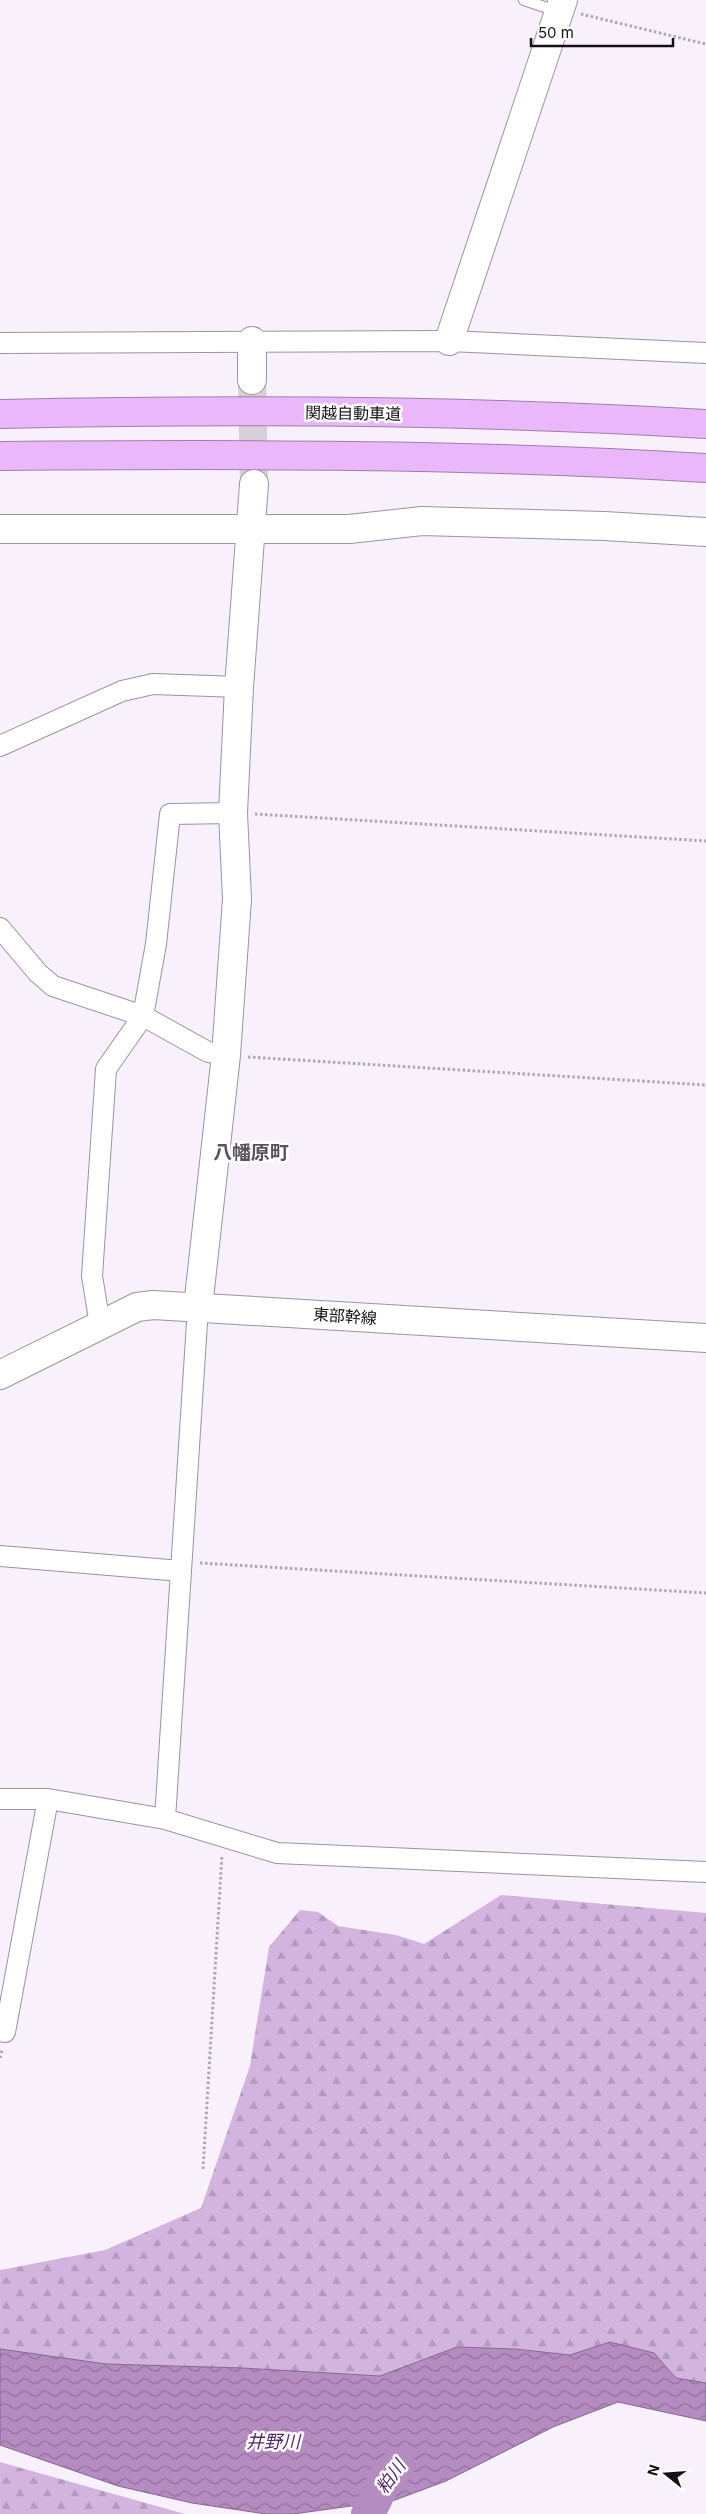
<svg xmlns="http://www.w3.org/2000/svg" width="706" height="2514" font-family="Inter,'Noto Sans JP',sans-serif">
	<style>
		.forest { fill: url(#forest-firs) }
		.water { fill: url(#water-waves); stroke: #85678e }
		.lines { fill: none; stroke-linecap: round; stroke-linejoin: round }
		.river { stroke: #b58cc2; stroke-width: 34 }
		.secondary-tunnel { stroke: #d6cfd8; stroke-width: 28; stroke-dasharray: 28 14; stroke-linecap: butt }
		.lane-casing { stroke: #9b949d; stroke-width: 12 }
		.street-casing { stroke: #9b949d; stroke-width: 22 }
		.secondary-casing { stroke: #9b949d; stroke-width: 30 }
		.highway-casing { stroke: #9f7eaa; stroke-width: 30 }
		.path { stroke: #aea8b1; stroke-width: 3; stroke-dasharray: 2.5 2.5; stroke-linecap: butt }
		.lane { stroke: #fff; stroke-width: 10 }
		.street { stroke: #fff; stroke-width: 20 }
		.secondary { stroke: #fff; stroke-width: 28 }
		.highway { stroke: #eab8fa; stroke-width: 28 }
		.labels { text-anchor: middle; stroke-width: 5; stroke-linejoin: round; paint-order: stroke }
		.street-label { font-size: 16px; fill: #141115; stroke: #fff }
		.water-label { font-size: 18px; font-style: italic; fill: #5a286a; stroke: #fff }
		.quarter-label { font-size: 19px; font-weight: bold; fill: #59525b; stroke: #fff }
	</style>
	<defs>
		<pattern id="forest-firs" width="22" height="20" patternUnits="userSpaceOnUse" patternTransform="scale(1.25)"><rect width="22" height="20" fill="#d3b4de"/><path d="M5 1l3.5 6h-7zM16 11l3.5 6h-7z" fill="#b49abe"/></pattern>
		<pattern id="water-waves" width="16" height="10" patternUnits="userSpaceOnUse" patternTransform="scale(1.25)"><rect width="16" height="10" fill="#b58cc2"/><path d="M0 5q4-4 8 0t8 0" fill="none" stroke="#92719c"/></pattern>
	</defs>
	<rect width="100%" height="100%" fill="#f8f0fb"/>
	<path class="forest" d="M 501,1895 L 706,1913 L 706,2383 L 676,2378 L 654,2353 L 610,2342 L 570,2355 L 515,2349 L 457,2347 L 380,2376 L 242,2368 L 106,2364 L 0,2349 L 0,2270 L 105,2250 L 201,2208 L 250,2066 L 269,1947 L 300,1910 L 318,1912 L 338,1926 L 396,1935 L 424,1944 Z
		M 0,2462 L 185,2514 L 0,2514 Z"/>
	<path class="water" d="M 610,2342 L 654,2353 L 676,2378 L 706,2383 L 706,2421 L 618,2402 L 553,2427 L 446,2481 L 395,2500 L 293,2514 L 266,2514 L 192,2503 L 118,2486 L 0,2445 L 0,2349 L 106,2364 L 242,2368 L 380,2376 L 457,2347 L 515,2349 L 570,2355 Z"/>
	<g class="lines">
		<path class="river" d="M 368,2514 L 385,2479 L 398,2465"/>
		<path class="secondary-tunnel" d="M 252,380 L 254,484"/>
		<g class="lane-casing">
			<path id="lane" d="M 524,0 L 559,12"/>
		</g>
		<g class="street-casing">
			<path id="street" d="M 0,343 L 449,341 L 706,353
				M 0,746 L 122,691 L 153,684 L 239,687
				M 0,928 L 38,973 L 53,986 L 143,1016 L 208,1052 L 226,1055
				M 100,1325 L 92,1276 L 106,1069 L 143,1016 L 156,944 L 170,814 L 233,813
				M 0,1556 L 181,1571
				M 0,1799 L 48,1799 L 165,1819 L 277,1853 L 706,1872
				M 165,1819 L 198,1307
				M 0,2031 L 5,2032 L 48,1799"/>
		</g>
		<g class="secondary-casing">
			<path id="secondary" d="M 449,341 L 563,0
				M 252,380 L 252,341
				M 0,529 L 349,529 L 422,521 L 604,526 L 706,532
				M 198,1307 L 226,1055 L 237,899 L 233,813 L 239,687 L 254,484
				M 0,1375 L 137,1307 L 153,1305 L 706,1338"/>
		</g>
		<g class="highway-casing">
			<path id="highway" d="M 0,414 C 235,409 471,410 706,424
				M 0,456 C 235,454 471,454 706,468"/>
		</g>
		<path class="path" d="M 581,14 L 706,44
			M 255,814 L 706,841
			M 248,1057 L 706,1085
			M 200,1563 L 706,1593
			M 0,2058 L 2,2050
			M 203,2169 L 222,1855"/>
		<use href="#lane" class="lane"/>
		<use href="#street" class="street"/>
		<use href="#secondary" class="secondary"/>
		<use href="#highway" class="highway"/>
	</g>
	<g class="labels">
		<g class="street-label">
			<text transform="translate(353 413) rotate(1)" y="6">関越自動車道</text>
			<text transform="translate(345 1316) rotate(4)" y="6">東部幹線</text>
		</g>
		<g class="water-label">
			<text x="273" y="2448">井野川</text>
			<text transform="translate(391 2477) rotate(-54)" y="6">粕川</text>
		</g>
		<g class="quarter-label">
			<text x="251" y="1159">八幡原町</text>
		</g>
	</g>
	<g transform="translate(666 2474) rotate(287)" stroke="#ffffff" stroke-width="4" paint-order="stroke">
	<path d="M0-4L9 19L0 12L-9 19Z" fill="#141115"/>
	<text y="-8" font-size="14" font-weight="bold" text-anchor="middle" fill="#141115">N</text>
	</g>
	<path d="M531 38v8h142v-8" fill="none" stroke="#141115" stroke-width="2.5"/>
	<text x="538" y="38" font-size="15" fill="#141115" stroke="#ffffff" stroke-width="4" paint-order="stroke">50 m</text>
</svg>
